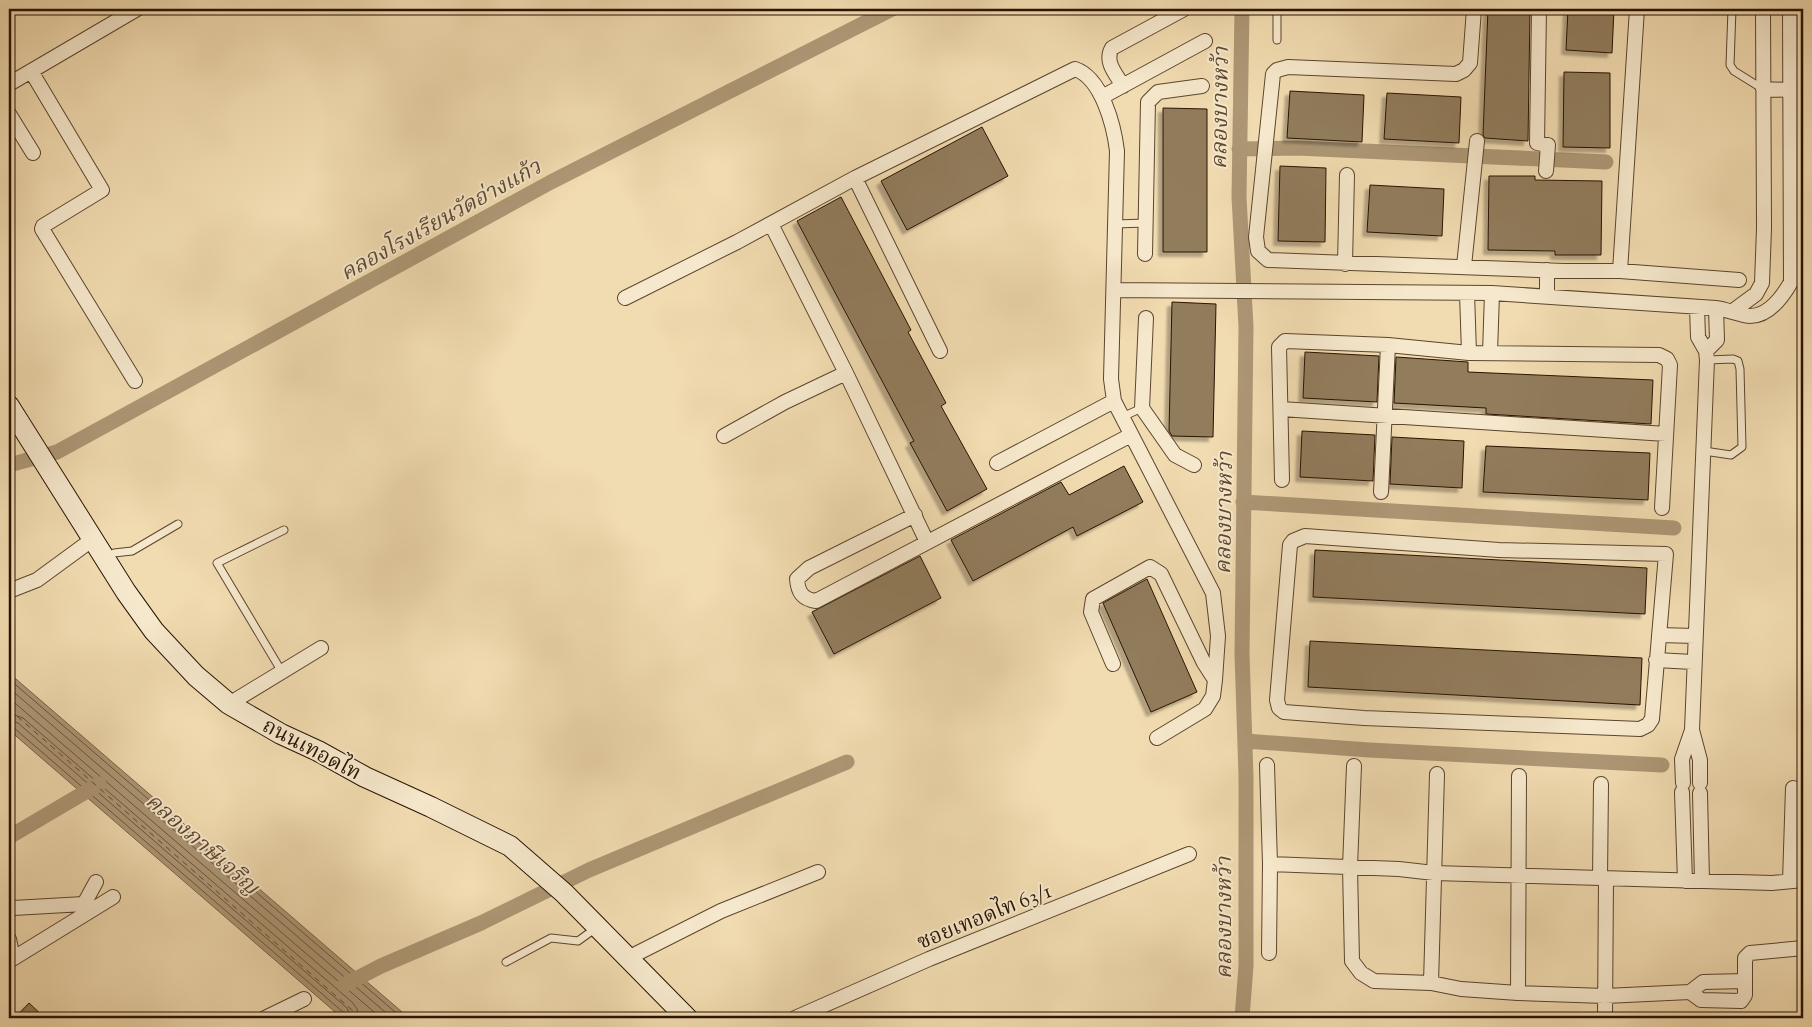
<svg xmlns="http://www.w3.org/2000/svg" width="1812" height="1027" font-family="'Sorts Mill Goudy','Noto Serif Thai',serif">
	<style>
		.water { fill: #ad9775; stroke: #786247 }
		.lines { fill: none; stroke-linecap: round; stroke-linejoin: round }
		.shore { stroke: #6b553c; stroke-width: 1 }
		.canal { stroke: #ad9775; stroke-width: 15 }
		.ferry { stroke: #5e4830; stroke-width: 1; stroke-dasharray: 6 5; stroke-linecap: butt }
		.building { fill: #917b5c; stroke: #291302; filter: url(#shadow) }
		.lane-casing { stroke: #5b452e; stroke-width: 9 }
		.street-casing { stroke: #5b452e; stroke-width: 16 }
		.secondary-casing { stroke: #291302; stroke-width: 22 }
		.lane { stroke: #f6e8cc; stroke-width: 7 }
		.street { stroke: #f6e8cc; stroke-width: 14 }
		.secondary { stroke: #f6e8cc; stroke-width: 20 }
		.labels { text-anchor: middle; stroke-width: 4; stroke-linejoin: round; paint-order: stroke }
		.street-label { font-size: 21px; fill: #291302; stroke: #f6e8cc }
		.water-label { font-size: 22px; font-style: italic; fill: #5e4830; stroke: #f6e8cc }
	</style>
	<defs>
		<filter id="shadow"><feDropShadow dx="-4.5" dy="4.5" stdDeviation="1" flood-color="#0004"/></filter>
	</defs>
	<rect width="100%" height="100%" fill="#f1dbb0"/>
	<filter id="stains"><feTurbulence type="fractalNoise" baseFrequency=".004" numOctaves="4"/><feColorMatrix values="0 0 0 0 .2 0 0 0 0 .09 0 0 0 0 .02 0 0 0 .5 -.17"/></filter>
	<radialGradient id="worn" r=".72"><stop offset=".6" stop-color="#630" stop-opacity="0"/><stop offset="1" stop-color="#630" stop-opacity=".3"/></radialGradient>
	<path class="water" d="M 9,673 L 409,1018 L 342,1018 L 9,730 Z"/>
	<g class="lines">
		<path class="shore" d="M 9,679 L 402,1018
			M 9,688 L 392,1018
			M 9,698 L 381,1018
			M 9,713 L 23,718 L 352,1002 L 357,1009 L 359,1018
			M 9,720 L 18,723 L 347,1008 L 351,1018
			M 9,727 L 14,728 L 343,1012 L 345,1018"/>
		<path class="canal" d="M 1242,9 L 1239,197 L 1246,327 L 1242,654 L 1246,776 L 1246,966 L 1242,1018
			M 1239,149 L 1297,148 L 1606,162
			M 9,465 L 57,452 L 551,182 L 892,9
			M 1243,502 L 1674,528
			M 1245,741 L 1369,750 L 1662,765
			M 9,837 L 99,784
			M 344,985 L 381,966 L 481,923 L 589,870 L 847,762"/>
		<path class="ferry" d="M 9,709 L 361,1018"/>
	</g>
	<path class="building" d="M 1488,9 L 1530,9 L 1528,141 L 1485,138 L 1483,135 Z
		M 1568,9 L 1614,9 L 1612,53 L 1566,50 Z
		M 1564,72 L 1610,73 L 1610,148 L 1563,147 Z
		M 1290,91 L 1364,95 L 1362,142 L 1287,138 Z
		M 1387,93 L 1461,97 L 1459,143 L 1384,139 Z
		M 1163,108 L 1207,109 L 1207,252 L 1163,252 Z
		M 982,127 L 1008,176 L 907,230 L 881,181 Z
		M 1280,166 L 1326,168 L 1325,242 L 1278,241 Z
		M 1489,176 L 1535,176 L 1535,180 L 1602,181 L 1601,255 L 1555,255 L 1555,251 L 1488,250 Z
		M 1370,185 L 1444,189 L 1442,236 L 1367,232 Z
		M 841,197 L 911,330 L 908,332 L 946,403 L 941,406 L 987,489 L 947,511 L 910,443 L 914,441 L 797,221 Z
		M 1172,302 L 1216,304 L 1213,437 L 1172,436 L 1169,431 Z
		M 1305,352 L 1379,356 L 1377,402 L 1303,398 Z
		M 1396,357 L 1468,362 L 1468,372 L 1653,380 L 1651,424 L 1486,414 L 1486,408 L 1394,403 Z
		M 1302,431 L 1375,435 L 1373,481 L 1300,477 Z
		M 1392,437 L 1464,441 L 1462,488 L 1390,484 Z
		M 1486,446 L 1650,453 L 1648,500 L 1483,492 Z
		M 1124,466 L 1143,502 L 1077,536 L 1073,527 L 973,581 L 951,540 L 1061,482 L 1069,495 Z
		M 1315,550 L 1647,568 L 1645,614 L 1313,597 Z
		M 920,556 L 941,598 L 834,654 L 812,612 Z
		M 1147,579 L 1197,692 L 1151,712 L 1103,603 Z
		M 1310,641 L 1642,658 L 1640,705 L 1308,687 Z
		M 29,1003 L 45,1018 L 15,1018 Z"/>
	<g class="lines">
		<g class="lane-casing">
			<path id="lane" d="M 1277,9 L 1277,40
				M 1732,9 L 1730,65 L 1734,71 L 1763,89
				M 1115,224 L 1146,223
				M 1122,417 L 1142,408
				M 1704,451 L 1731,455 L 1742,447 L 1740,369 L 1738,361 L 1733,359 L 1707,360
				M 106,558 L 114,553 L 132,551 L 178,524
				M 282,672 L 217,563 L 284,530
				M 506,962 L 551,938 L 578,941 L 596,928"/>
		</g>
		<g class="street-casing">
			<path id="street" d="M 1474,9 L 1470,63 L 1464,70 L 1456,74 L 1288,67 L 1277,70 L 1273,74 L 1256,237 L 1258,251 L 1268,260 L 1564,271 L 1620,271 L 1739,280
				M 1539,9 L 1537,143 L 1548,145 L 1546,171
				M 31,71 L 102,190 L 43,226 L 42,229 L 135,381
				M 9,84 L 137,9
				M 1123,86 C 1116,74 1104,62 1112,48 L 1184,9
				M 1763,89 L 1789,90
				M 1102,97 L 1205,41
				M 9,114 L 33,153
				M 855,178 L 1075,69 C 1102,78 1114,126 1117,151 L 1111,379 L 1114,401 L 1213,593 L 1218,636 L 1215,680 L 1213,696 L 1205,709 L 1157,738
				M 771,224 L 846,373 L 927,542
				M 1145,254 L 1148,102 L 1158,92 L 1202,86
				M 1345,264 L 1347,175
				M 1464,266 L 1477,141
				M 1620,271 L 1637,9
				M 1114,290 L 1492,293 L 1716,308 C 1725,309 1743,316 1750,316 C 1769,316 1783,296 1791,282 L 1790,9
				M 1467,293 L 1469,353
				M 1547,296 L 1547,270
				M 625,298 L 737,242 L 855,178 L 940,351
				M 1697,307 L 1698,337 L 1706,351 L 1707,360 L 1692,730 L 1700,760 L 1700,783
				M 1733,311 L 1756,294 L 1762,283 L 1764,228 L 1763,9
				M 1146,318 L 1142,408 L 1175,455 L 1194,465
				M 1706,351 L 1717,340 L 1716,308
				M 1490,353 L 1492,293
				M 1281,409 L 1666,434
				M 724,436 L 785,402 L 846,373
				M 997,463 L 1114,401
				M 1282,480 L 1279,347 L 1285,341 L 1388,345 L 1469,353 L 1659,355 L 1667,359 L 1670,365 L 1662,508
				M 1381,492 L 1388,345
				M 915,515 L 809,568 L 797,579 C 798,592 802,599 816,601 L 1131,435
				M 1305,536 L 1499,550 L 1666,554 L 1652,719 L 1648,725 L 1640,729 L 1364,718 L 1284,712 L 1279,708 L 1277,700 L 1290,545 L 1293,541 Z
				M 9,591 L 37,580 L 93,539
				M 1659,635 L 1695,636
				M 1656,660 L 1693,662
				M 1113,664 L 1091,612 L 1093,599 L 1150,567 L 1161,574 L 1204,663 L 1215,680
				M 229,704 L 321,648
				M 1267,765 L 1270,864 L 1269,953
				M 1354,766 L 1350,867 L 1352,961 L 1361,973 L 1374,981 L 1431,983 L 1461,989 L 1518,993 L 1605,996 L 1690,992
				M 1683,783 L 1682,759 L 1692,730
				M 1682,792 L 1685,881
				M 1700,793 L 1702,881
				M 1270,864 L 1399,869 L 1434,873 L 1772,883 L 1803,880
				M 1600,878 L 1601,784
				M 1790,881 L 1793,788
				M 9,911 L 13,908 L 84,904 L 96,882
				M 9,939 L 12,954 L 9,962
				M 626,959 L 721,911 L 818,872
				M 9,961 L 113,897
				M 1745,981 L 1703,982 L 1690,992 L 1701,1000 L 1741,1001 L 1745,995 L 1745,958 L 1750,953 L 1803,948
				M 1431,983 L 1437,774
				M 1518,993 L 1519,776
				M 265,1018 L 304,999
				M 795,1018 L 929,959 L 1189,854
				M 1605,1018 L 1606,878"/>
		</g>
		<g class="secondary-casing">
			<path id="secondary" d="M 9,406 L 126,592 L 154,631 L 196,676 L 229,704 L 281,734 L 318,751 L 365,777 L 431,807 L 510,846 L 564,893 L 687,1018"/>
		</g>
		<use href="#lane" class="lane"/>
		<use href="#street" class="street"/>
		<use href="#secondary" class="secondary"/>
	</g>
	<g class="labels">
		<g class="street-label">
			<text transform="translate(312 749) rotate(28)" y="7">ถนนเทอดไท</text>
			<text transform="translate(984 916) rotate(-22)" y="7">ซอยเทอดไท 63/1</text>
		</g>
		<g class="water-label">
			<text transform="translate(1219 108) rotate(-89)" y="8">คลองบางหว้า</text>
			<text transform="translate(440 219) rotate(-29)" y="8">คลองโรงเรียนวัดอ่างแก้ว</text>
			<text transform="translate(1223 513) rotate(-89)" y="8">คลองบางหว้า</text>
			<text transform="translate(203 843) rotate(41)" y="8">คลองภาษีเจริญ</text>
			<text transform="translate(1223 918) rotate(-90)" y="8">คลองบางหว้า</text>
		</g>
	</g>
	<rect width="1812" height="1027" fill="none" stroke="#f1dbb0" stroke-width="30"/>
	<rect x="10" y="10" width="1792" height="1007" fill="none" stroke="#291302" stroke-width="2.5"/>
	<rect x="15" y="15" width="1782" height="997" fill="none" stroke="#291302"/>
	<rect width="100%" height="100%" filter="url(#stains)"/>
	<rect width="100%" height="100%" fill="url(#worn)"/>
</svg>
